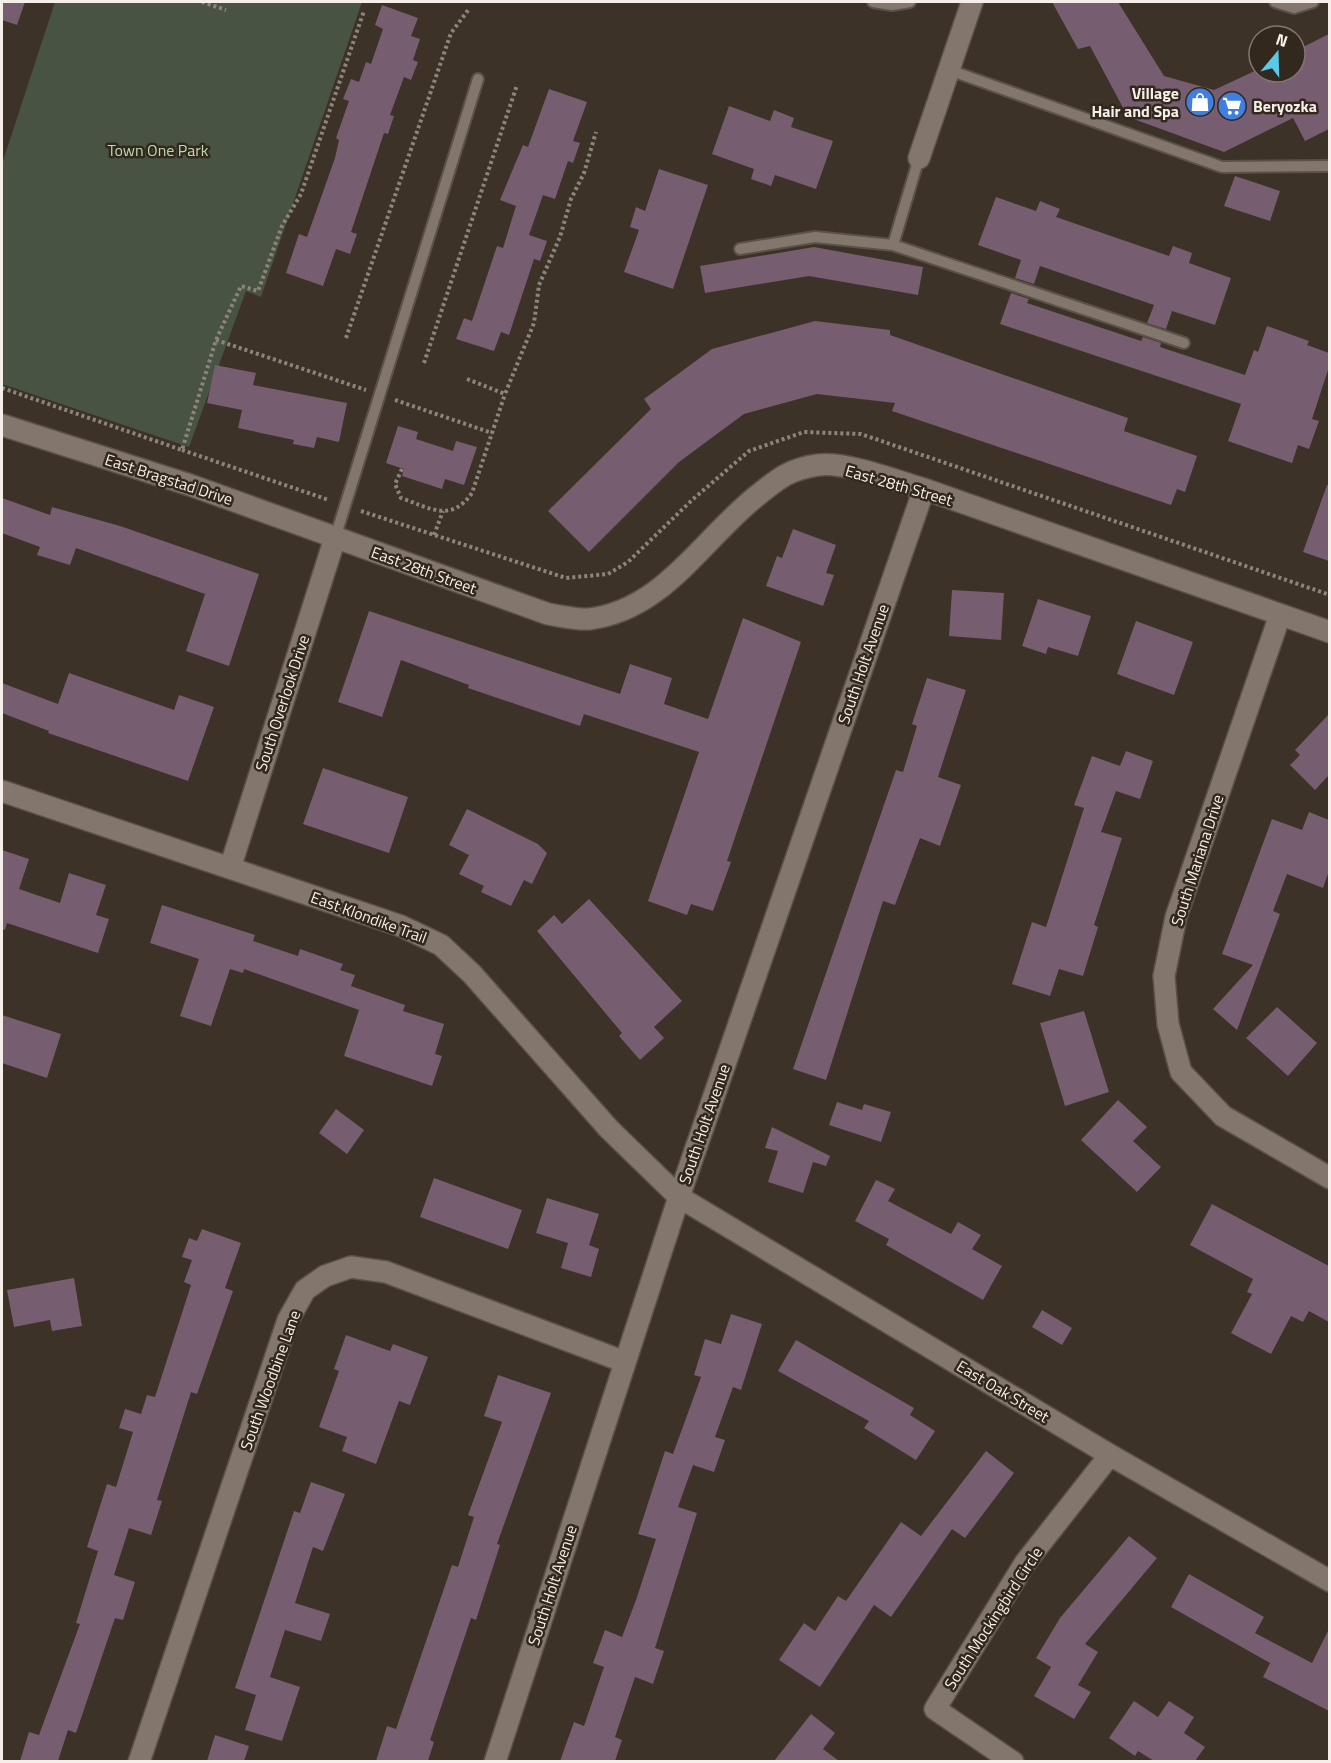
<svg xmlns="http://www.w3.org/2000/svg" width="1331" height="1763" font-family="'Titillium Web',sans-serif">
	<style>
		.green { fill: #485343 }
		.building { fill: #765d6f }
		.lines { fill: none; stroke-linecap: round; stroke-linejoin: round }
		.service-casing { stroke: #5a5149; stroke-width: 14 }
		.minor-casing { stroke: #5a5149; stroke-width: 24 }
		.path { stroke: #8d857d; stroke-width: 4; stroke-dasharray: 3 3; stroke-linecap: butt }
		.service { stroke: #83766c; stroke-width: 10 }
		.minor { stroke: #83766c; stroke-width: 21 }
		.labels { text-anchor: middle; stroke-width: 5; stroke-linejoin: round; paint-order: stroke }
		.poi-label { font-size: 16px; font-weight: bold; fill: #f6efe9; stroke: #32281e; text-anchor: end }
		.park-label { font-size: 16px; fill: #bbdbac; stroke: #32281e }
		.street-label { font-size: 16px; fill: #f6efe9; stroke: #32281e }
	</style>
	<rect width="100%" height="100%" fill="#3c3228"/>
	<path class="green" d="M 55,2 L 362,2 L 261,297 L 246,291 L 189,447 L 2,384 L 2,164 Z"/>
	<path class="building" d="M 2,2 L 25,2 L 17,25 L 2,20 Z
		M 1052,2 L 1118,2 L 1164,76 L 1214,90 L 1259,69 L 1259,72 L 1295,72 L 1295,51 L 1329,34 L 1329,129 L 1305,141 L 1293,118 L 1224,152 L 1128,117 L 1090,46 L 1078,49 Z
		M 382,5 L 418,18 L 411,36 L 420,39 L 413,60 L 418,62 L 411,80 L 404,77 L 390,115 L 394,116 L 388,134 L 384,133 L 351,232 L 357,234 L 350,254 L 336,249 L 323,286 L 286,273 L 299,234 L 307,237 L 335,158 L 339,140 L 336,138 L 349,101 L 343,99 L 351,79 L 359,82 L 366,62 L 371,64 L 383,29 L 375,25 Z
		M 549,89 L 587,102 L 573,141 L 580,143 L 573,163 L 568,161 L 555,199 L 543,195 L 529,235 L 547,241 L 540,261 L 534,259 L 509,335 L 501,332 L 494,351 L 456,339 L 464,318 L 472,321 L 497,246 L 503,248 L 516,206 L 500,200 L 523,145 L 528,147 Z
		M 729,106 L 770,121 L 774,110 L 794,118 L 791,127 L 833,141 L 816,189 L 775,175 L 771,186 L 751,179 L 754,169 L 712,154 Z
		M 659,169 L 708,185 L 673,289 L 624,272 L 639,230 L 630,227 L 636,207 L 645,211 Z
		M 1235,176 L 1280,191 L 1270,221 L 1224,206 Z
		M 996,197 L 1036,211 L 1040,201 L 1060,209 L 1056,217 L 1169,256 L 1173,246 L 1192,253 L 1189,263 L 1231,278 L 1215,325 L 1172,311 L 1166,329 L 1147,323 L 1154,305 L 1040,266 L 1034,284 L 1015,278 L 1021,260 L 978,245 Z
		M 814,247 L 923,267 L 918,295 L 809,276 L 705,293 L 700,266 Z
		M 1011,293 L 1029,299 L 1027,303 L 1141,341 L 1143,337 L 1161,343 L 1160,347 L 1245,375 L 1254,350 L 1258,352 L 1267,326 L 1309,341 L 1307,345 L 1329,353 L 1329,367 L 1312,419 L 1319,421 L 1309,449 L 1298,445 L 1292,463 L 1228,441 L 1241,404 L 1000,324 Z
		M 815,321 L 890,330 L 890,335 L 1128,418 L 1124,431 L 1197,456 L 1185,492 L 1177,489 L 1171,505 L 892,411 L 895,403 L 817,394 L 744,414 L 679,462 L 589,552 L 548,511 L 651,409 L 644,399 L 712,349 Z
		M 215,365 L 256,373 L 253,385 L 347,403 L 339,442 L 317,437 L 314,448 L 293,444 L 294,440 L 238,428 L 242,410 L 207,403 Z
		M 398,426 L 418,432 L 416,439 L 453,451 L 456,441 L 477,447 L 464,485 L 445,479 L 442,489 L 402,476 L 404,469 L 386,463 Z
		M 1327,485 L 1329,485 L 1329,561 L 1303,552 Z
		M 2,498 L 50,515 L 52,507 L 120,526 L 259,574 L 229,666 L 186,651 L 205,594 L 76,548 L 70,565 L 37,555 L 40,547 L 2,533 Z
		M 793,529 L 836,545 L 826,573 L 834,575 L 823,606 L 766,586 L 777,556 L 782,558 Z
		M 952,590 L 1004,593 L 1001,640 L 949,636 Z
		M 1038,599 L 1091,616 L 1078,656 L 1048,647 L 1046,654 L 1022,646 Z
		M 369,611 L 620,694 L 630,664 L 672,678 L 664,704 L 708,719 L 743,618 L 801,642 L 727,861 L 731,862 L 713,911 L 691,904 L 687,915 L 648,901 L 699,752 L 584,714 L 580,726 L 468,688 L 469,685 L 401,660 L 382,717 L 338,702 Z
		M 1136,621 L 1193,642 L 1174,695 L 1117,674 Z
		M 69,673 L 174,710 L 179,695 L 214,707 L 188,781 L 48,733 L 49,731 L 2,713 L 2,683 L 58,704 Z
		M 927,678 L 966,690 L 938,777 L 961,785 L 940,846 L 920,838 L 895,905 L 883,901 L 826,1080 L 793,1069 L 896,770 L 903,772 L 917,726 L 912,724 Z
		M 1329,714 L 1329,775 L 1315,790 L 1290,765 L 1300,755 L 1295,750 Z
		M 1126,751 L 1153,761 L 1140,799 L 1116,791 L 1101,832 L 1122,838 L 1094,925 L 1098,927 L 1083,976 L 1059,969 L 1050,996 L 1012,984 L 1032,922 L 1046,927 L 1084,808 L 1074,805 L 1092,756 L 1120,766 Z
		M 323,768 L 408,797 L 389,853 L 303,824 Z
		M 467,809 L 538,844 L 547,853 L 532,884 L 524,880 L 511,906 L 481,892 L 484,886 L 459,874 L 469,855 L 449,845 Z
		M 1309,812 L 1329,820 L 1329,871 L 1323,888 L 1287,874 L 1273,911 L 1280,914 L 1237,1030 L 1213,1009 L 1253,965 L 1222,954 L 1272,819 L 1302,830 Z
		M 2,850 L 29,859 L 19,889 L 60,903 L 69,873 L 106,885 L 96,915 L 109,919 L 98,953 L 7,923 L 5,930 L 2,929 Z
		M 589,899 L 682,1001 L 654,1027 L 664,1038 L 640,1060 L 619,1036 L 622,1033 L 537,931 L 554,915 L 562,924 Z
		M 162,905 L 255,935 L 253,941 L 298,956 L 300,949 L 343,964 L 340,970 L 355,975 L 351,986 L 405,1005 L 403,1011 L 444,1024 L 435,1054 L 442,1056 L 432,1086 L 344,1056 L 359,1010 L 244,969 L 243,973 L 230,969 L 211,1026 L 180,1016 L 199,959 L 150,943 Z
		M 1277,1007 L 1317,1043 L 1288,1076 L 1246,1038 Z
		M 1084,1011 L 1109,1092 L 1065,1106 L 1040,1023 Z
		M 2,1015 L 61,1034 L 47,1078 L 2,1063 Z
		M 1118,1100 L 1147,1127 L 1133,1141 L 1161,1167 L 1137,1192 L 1081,1140 Z
		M 837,1102 L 862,1110 L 864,1104 L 891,1112 L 881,1142 L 829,1125 Z
		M 336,1109 L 364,1130 L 347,1154 L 319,1133 Z
		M 772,1127 L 830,1156 L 826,1166 L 813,1162 L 803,1193 L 768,1182 L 778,1151 L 765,1148 Z
		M 434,1178 L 522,1210 L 508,1249 L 420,1217 Z
		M 876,1180 L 895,1189 L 888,1201 L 951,1234 L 958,1222 L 981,1235 L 972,1249 L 1002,1266 L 983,1300 L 886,1245 L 889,1239 L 855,1221 Z
		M 547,1198 L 599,1214 L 589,1245 L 599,1249 L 591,1277 L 561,1268 L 568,1243 L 536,1233 Z
		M 1212,1204 L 1329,1266 L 1329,1322 L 1309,1311 L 1303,1322 L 1291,1316 L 1271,1354 L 1231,1333 L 1252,1294 L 1247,1292 L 1253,1279 L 1190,1245 Z
		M 202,1229 L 241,1243 L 225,1288 L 233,1291 L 197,1394 L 191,1392 L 157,1500 L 162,1501 L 151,1535 L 129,1528 L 114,1575 L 135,1582 L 123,1620 L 115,1618 L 76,1733 L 68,1730 L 58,1761 L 20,1761 L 29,1732 L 39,1735 L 80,1624 L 76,1623 L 98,1551 L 87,1547 L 107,1484 L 116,1487 L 133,1432 L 119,1428 L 125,1409 L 141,1414 L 147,1395 L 155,1397 L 191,1285 L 184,1282 L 192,1260 L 182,1257 L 189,1238 L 197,1241 Z
		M 74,1278 L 82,1326 L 52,1331 L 50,1320 L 14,1327 L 7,1290 Z
		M 1042,1310 L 1072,1328 L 1062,1345 L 1032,1327 Z
		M 731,1314 L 762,1324 L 741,1390 L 733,1387 L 715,1437 L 725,1440 L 714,1472 L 693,1465 L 678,1507 L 697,1513 L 655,1648 L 664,1651 L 653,1684 L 635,1677 L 615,1737 L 622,1740 L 615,1761 L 560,1761 L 574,1722 L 584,1726 L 604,1667 L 593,1663 L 605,1630 L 622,1637 L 636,1600 L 656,1539 L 638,1534 L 665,1451 L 673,1454 L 701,1377 L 694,1375 L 705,1339 L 721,1344 Z
		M 346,1335 L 390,1351 L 393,1344 L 428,1357 L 410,1405 L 399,1401 L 376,1464 L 342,1451 L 347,1437 L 319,1427 L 339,1371 L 334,1369 Z
		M 796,1340 L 914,1408 L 910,1415 L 935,1431 L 916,1460 L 864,1428 L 869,1421 L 778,1371 Z
		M 498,1375 L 551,1393 L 497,1544 L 500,1545 L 476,1620 L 471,1618 L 430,1740 L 434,1742 L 428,1761 L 376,1761 L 387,1726 L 396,1729 L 452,1565 L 458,1567 L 474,1517 L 468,1515 L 502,1422 L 484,1416 Z
		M 986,1451 L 1014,1473 L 965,1538 L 952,1529 L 891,1617 L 874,1605 L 820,1687 L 779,1660 L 804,1623 L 815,1631 L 838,1596 L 846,1601 L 901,1522 L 921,1536 Z
		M 311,1482 L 345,1494 L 323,1551 L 313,1547 L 295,1603 L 330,1614 L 321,1641 L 285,1630 L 270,1677 L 300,1687 L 282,1741 L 245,1730 L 256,1695 L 235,1688 L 294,1511 L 300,1513 Z
		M 1129,1536 L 1157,1558 L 1085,1644 L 1098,1652 L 1078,1685 L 1091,1692 L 1074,1719 L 1034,1696 L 1051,1667 L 1036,1658 L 1060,1618 Z
		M 1189,1574 L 1264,1617 L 1255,1633 L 1312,1663 L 1329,1629 L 1329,1711 L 1263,1677 L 1270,1663 L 1171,1607 Z
		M 1134,1701 L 1158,1717 L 1169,1701 L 1194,1717 L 1184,1733 L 1205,1747 L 1195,1761 L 1154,1761 L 1138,1751 L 1135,1756 L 1109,1738 Z
		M 811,1714 L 835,1733 L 823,1749 L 839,1761 L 774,1761 Z
		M 215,1735 L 249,1746 L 244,1761 L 207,1761 Z"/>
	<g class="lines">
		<g class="service-casing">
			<path id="service" d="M 873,2 L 892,5 L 910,2
				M 1275,2 L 1294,8 L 1313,2
				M 949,70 L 1222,167 L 1330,166
				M 919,158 L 893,245 L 1184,343
				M 740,249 L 815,237 L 893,245
				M 335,538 L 478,79"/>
		</g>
		<g class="minor-casing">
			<path id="minor" d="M 919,158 L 972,2
				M 2,425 L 190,485 L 548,614 C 561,616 576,620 589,619 C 664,610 702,539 758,495 C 779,478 790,469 818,465 C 844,461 897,481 924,489 L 1330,632
				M 1280,615 L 1176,917 L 1164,976 L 1168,1024 L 1181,1072 L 1223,1116 L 1330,1178
				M 2,791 L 401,926 L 441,945 L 472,974 L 609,1129 L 679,1197 L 1110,1455 L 1330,1581
				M 230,868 L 335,538
				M 139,1762 L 288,1320 L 305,1290 L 325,1276 L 351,1267 L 386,1272 L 625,1362
				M 495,1762 L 679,1197 L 924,489
				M 1013,1762 L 935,1709 L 1025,1563 L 1110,1455"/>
		</g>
		<path class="path" d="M 202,2 L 226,10
			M 346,338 L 451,33 L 469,9
			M 216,340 L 366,390
			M 424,363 L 517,85
			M 467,379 L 505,394 L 534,323 L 539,285 L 560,237 L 571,199 L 584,173 L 596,132
			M 2,388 L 182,450 L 216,340 L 241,286 L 258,291 L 282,226 L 301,194 L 364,11
			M 395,400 L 492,433
			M 182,450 L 329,500
			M 402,469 L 395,484 L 401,498 C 430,508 451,523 472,493 L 505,394
			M 361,511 L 566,578 L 608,574 L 628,562 L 692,500 L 749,451 L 804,432 L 861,434 L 1330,595
			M 434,535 L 443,511"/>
		<use href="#service" class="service"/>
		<use href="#minor" class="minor"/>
	</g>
	<defs>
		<g id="shop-disc" transform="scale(1.5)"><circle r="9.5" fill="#3f7fe0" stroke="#32281e"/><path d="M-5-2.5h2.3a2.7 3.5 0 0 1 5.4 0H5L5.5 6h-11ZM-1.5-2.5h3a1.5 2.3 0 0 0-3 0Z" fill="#fff"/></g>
		<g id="supermarket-disc" transform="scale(1.5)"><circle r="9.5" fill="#3f7fe0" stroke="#32281e"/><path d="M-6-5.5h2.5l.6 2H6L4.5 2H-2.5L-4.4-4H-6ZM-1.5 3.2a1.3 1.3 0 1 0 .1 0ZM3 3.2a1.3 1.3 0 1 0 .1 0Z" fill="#fff"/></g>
	</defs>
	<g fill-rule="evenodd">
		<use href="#shop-disc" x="1200" y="102"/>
		<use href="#supermarket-disc" x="1232" y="106"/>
	</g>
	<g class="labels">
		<g class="poi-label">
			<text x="1179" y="99">Village<tspan x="1179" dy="18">Hair and Spa</tspan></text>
			<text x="1253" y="112" text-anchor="start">Beryozka</text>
		</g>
		<g class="park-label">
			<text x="158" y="156">Town One Park</text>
		</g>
		<g class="street-label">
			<text transform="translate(169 479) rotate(18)" y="6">East Bragstad Drive</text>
			<text transform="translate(899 485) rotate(16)" y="6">East 28th Street</text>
			<text transform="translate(424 570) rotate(20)" y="6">East 28th Street</text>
			<text transform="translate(863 664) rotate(-71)" y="6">South Holt Avenue</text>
			<text transform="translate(282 703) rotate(-72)" y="6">South Overlook Drive</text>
			<text transform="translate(1197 860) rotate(-72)" y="6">South Mariana Drive</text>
			<text transform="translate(369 917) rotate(20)" y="6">East Klondike Trail</text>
			<text transform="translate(704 1124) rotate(-71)" y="6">South Holt Avenue</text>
			<text transform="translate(270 1380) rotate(-70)" y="6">South Woodbine Lane</text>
			<text transform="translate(1003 1391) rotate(31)" y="6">East Oak Street</text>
			<text transform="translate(552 1585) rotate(-72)" y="6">South Holt Avenue</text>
			<text transform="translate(993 1618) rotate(-57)" y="6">South Mockingbird Circle</text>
		</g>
	</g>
	<rect width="1331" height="1763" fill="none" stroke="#f6efe9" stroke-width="6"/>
	<g transform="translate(1277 54) rotate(19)"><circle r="28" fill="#32281e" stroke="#80786f" stroke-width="1.5"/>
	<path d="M0-4.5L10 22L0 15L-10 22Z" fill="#5ac8e6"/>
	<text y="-9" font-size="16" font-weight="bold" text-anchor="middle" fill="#f6efe9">N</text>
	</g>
</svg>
